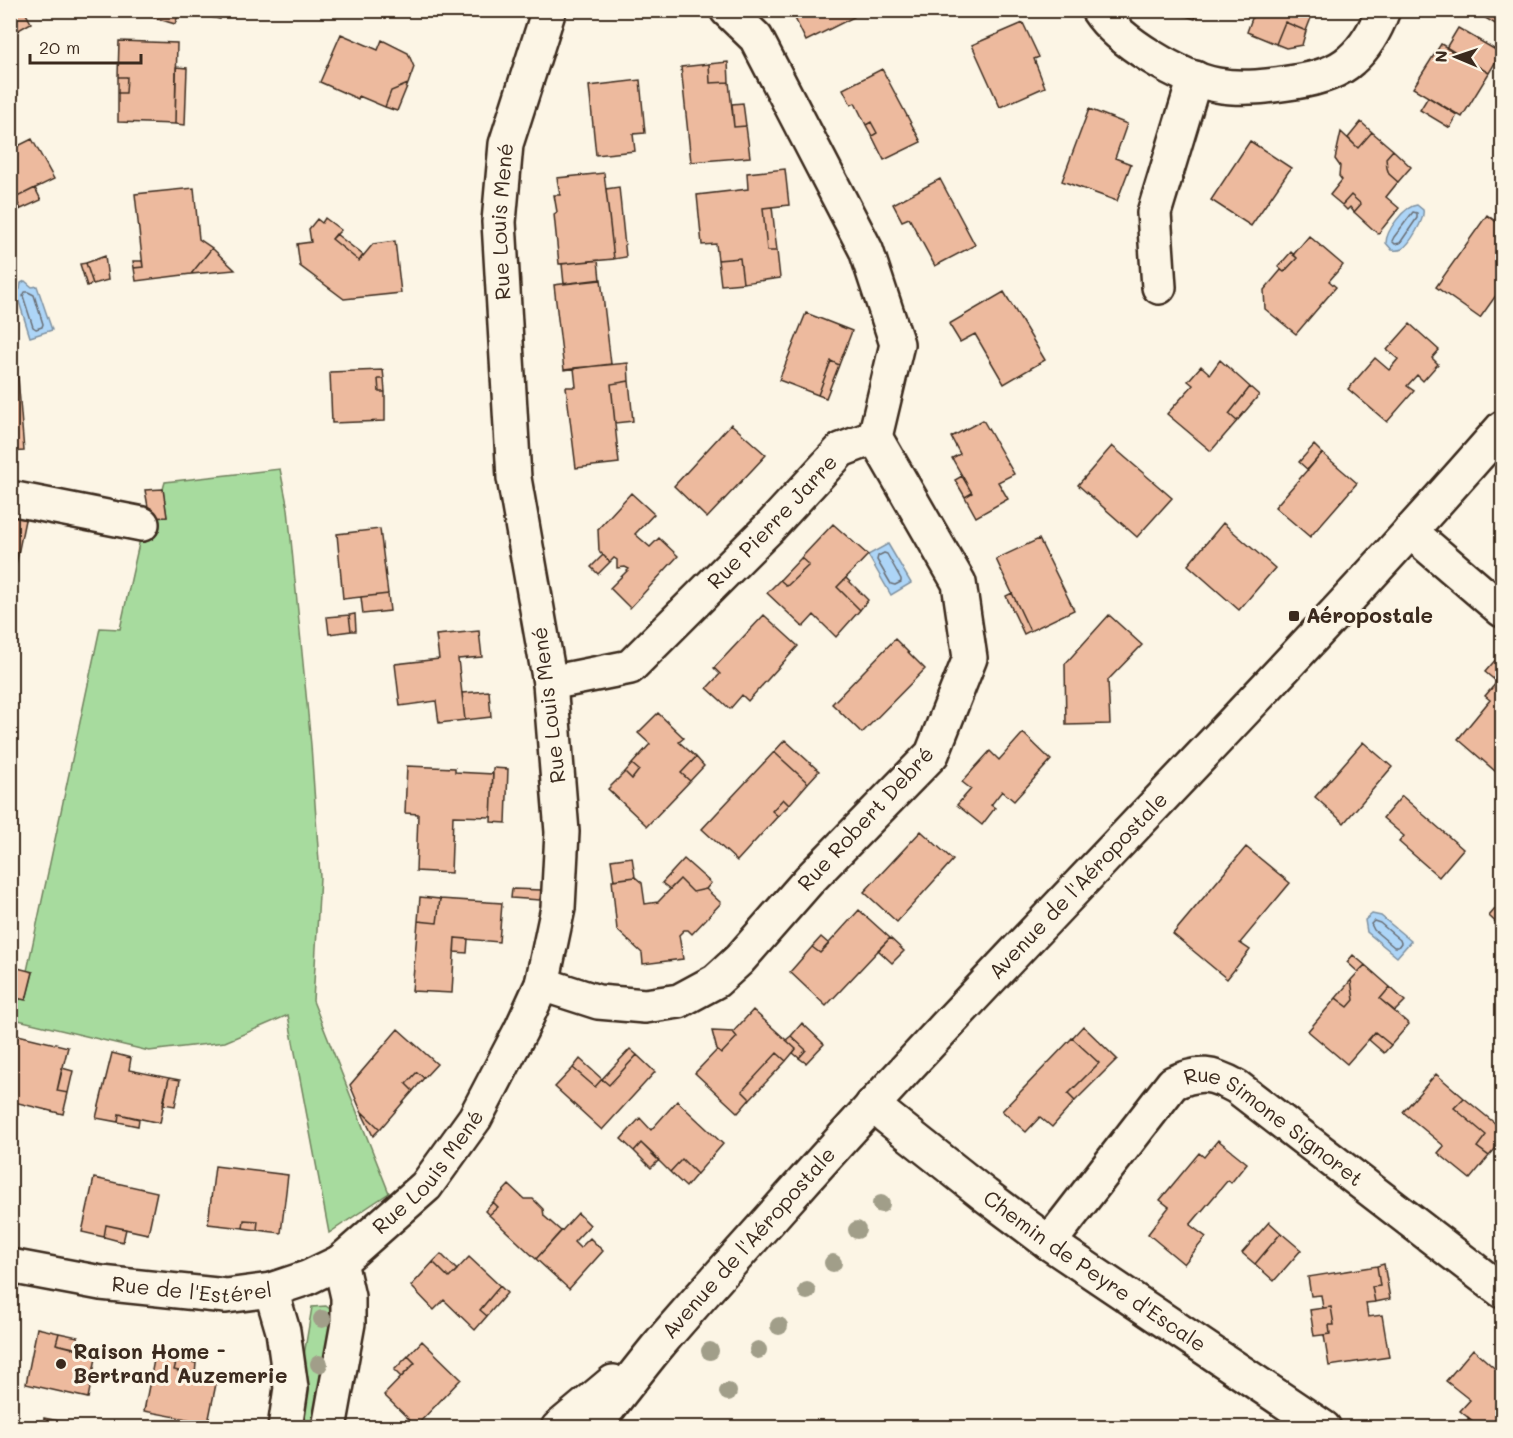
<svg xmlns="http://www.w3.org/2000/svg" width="1513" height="1438" font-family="Mali,sans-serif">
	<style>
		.green { fill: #a7db9e; stroke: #71825e; stroke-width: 1.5 }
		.water { fill: #add5f7; stroke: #7f91a0; stroke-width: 1.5 }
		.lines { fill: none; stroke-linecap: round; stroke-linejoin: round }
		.shore { stroke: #696e75; stroke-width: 1.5 }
		.building { fill: #edba9e; stroke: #3b2a1e; stroke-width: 1.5 }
		.minor-casing { stroke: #3b2a1e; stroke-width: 38 }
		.minor { stroke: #fcf5e5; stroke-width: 33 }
		.tree { fill: #a19e89 }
		.poi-dot { fill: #3b2a1e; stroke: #fcf5e5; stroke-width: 2 }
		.labels { text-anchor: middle; stroke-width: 6; stroke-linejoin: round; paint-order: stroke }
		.street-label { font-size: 21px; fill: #3b2a1e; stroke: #fcf5e5 }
		.poi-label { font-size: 21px; font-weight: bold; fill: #3b2a1e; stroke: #fcf5e5; text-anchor: start }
	</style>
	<rect width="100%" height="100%" fill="#fcf5e5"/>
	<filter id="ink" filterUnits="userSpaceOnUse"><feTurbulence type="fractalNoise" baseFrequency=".0167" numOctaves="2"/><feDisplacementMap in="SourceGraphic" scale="12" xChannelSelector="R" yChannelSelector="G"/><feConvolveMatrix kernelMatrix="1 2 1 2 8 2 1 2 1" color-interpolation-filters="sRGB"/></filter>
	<g filter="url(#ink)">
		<path class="green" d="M 280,469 L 288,509 L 311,745 L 320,877 L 313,1001 L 389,1193 L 329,1233 L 288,1015 L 225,1042 L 149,1051 L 14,1019 L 19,999 L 26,1000 L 33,973 L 27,971 L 100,628 L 120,629 L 140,539 L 150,518 L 167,517 L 163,489 L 165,482 Z
			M 326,1306 L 335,1313 L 314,1427 L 292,1428 L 312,1307 Z"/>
		<path class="water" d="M 1417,205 L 1423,210 C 1425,219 1410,244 1402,249 C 1398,251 1396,250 1392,250 L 1386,243 C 1386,231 1404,206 1417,205 Z
			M 25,281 L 32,287 L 37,286 L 52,330 L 30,337 L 16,292 L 20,289 L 21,283 Z
			M 888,544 L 911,583 L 891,595 L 868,555 Z
			M 1372,914 L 1381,916 L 1411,941 L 1397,957 L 1367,932 L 1365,920 Z"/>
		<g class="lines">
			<path class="shore" d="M 1413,212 L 1417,213 L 1417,218 L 1400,243 L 1395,244 L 1392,241 L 1394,237 Z
				M 28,292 L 34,295 L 43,324 L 42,327 L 36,329 L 33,327 L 23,296 L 25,292 Z
				M 884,553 L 887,554 L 901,579 L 901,582 L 895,585 L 891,584 L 877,560 L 878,556 Z
				M 1374,921 L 1380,923 L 1400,940 L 1401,943 L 1398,947 L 1394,947 L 1374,930 L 1371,924 Z"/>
		</g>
		<path class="building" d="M 10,10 L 24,10 L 31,23 L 10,35 Z
			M 147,10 L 180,10 L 175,24 L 145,15 Z
			M 207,10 L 222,10 L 220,19 L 205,16 Z
			M 791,10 L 851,10 L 854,17 L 806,41 Z
			M 1168,10 L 1198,10 L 1195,19 Z
			M 1255,10 L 1314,10 L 1306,31 L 1285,22 L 1276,44 L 1247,32 Z
			M 1472,10 L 1502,10 L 1502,28 Z
			M 1285,22 L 1306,31 L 1302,45 L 1286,48 L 1276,44 Z
			M 1023,23 L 1039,57 L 1034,59 L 1045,87 L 1000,107 L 972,45 Z
			M 1458,28 L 1501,53 L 1489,73 L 1446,48 Z
			M 341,34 L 378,50 L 382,40 L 408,53 L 414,67 L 408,84 L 391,91 L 385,107 L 359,96 L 358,99 L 320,82 Z
			M 119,41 L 177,43 L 175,124 L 118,122 L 118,93 L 126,93 L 127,77 L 118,77 Z
			M 1441,44 L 1489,73 L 1462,117 L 1413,88 Z
			M 728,62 L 729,82 L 710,83 L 709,64 Z
			M 709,64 L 710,83 L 729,82 L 734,127 L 746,126 L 750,157 L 691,162 L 681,67 Z
			M 176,67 L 187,68 L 185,125 L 175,124 Z
			M 882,69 L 921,142 L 884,160 L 872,136 L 877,133 L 871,122 L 866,125 L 855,103 L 851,105 L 843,89 Z
			M 118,77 L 127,77 L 126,93 L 118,93 Z
			M 640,80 L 645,133 L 633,134 L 635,151 L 596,155 L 589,86 Z
			M 408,84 L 397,111 L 385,107 L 391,91 Z
			M 1428,97 L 1457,115 L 1450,128 L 1420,110 Z
			M 743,103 L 746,126 L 734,127 L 732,104 Z
			M 1089,109 L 1127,124 L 1115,158 L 1131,164 L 1117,201 L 1062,181 Z
			M 871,122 L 877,133 L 872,136 L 866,125 Z
			M 1361,122 L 1372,132 L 1358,148 L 1348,138 Z
			M 1341,132 L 1358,148 L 1372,132 L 1393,150 L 1386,158 L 1387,168 L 1389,174 L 1398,182 L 1386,197 L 1399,208 L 1378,234 L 1354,212 L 1361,204 L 1351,195 L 1342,205 L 1330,195 L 1342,180 L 1339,176 L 1340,166 L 1335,159 Z
			M 32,139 L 54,179 L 15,198 L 21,209 L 10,215 L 10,150 Z
			M 1250,141 L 1291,168 L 1251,226 L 1211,200 Z
			M 1393,150 L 1411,167 L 1398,182 L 1389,174 L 1387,168 L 1386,158 Z
			M 785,169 L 789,205 L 763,208 L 767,251 L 777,251 L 780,278 L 743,283 L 740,258 L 718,260 L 716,244 L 702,245 L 697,195 L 748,189 L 747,173 Z
			M 604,173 L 614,259 L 559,264 L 554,214 L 557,212 L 554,195 L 560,195 L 557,178 Z
			M 940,179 L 975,245 L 935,266 L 909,218 L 902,221 L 893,204 Z
			M 619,187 L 626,257 L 614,259 L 606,189 Z
			M 35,188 L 41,200 L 21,209 L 15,198 Z
			M 194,188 L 199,239 L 212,248 L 191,274 L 136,281 L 134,268 L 143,267 L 135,194 Z
			M 1351,195 L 1361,204 L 1354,212 L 1350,207 L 1347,210 L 1342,205 Z
			M 772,207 L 777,251 L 767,251 L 763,208 Z
			M 1487,215 L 1502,226 L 1502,267 L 1496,276 L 1502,281 L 1502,287 L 1480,318 L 1436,287 Z
			M 325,218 L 341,230 L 332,239 L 359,261 L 373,244 L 395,241 L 401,293 L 344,299 L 300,266 L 297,244 L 311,242 L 309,229 L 317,219 L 322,223 Z
			M 336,234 L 363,255 L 359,261 L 332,239 Z
			M 1309,236 L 1343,265 L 1329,281 L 1336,287 L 1296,334 L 1265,309 L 1264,290 L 1281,270 L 1284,272 L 1297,258 L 1293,255 Z
			M 212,248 L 235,270 L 191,274 Z
			M 1291,252 L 1297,258 L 1284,272 L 1278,267 Z
			M 105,256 L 108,280 L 93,284 L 86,263 Z
			M 740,258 L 743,283 L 721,285 L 718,260 Z
			M 598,260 L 600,280 L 564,284 L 562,264 Z
			M 133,261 L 142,261 L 143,267 L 134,268 Z
			M 86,263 L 93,284 L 87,286 L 80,264 Z
			M 601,279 L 611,364 L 564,370 L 554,285 Z
			M 1004,292 L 1045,360 L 1004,384 L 975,334 L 960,342 L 949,324 Z
			M 806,313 L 852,331 L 839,365 L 831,361 L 818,395 L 779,380 Z
			M 10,320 L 17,339 L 10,342 Z
			M 1410,324 L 1439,350 L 1432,358 L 1438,364 L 1423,381 L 1417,375 L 1407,386 L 1414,391 L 1387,422 L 1348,389 L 1375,358 L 1389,370 L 1398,359 L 1387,350 Z
			M 1220,360 L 1250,387 L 1229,414 L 1237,421 L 1211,451 L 1167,414 L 1193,385 L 1188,381 L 1201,366 L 1210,374 Z
			M 831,361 L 839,365 L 826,398 L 818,395 Z
			M 628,363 L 629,381 L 611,384 L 619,463 L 576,468 L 566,387 L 576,387 L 574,368 Z
			M 383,370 L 384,379 L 378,379 L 379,392 L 385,392 L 385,421 L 332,423 L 330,372 Z
			M 10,377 L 18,377 L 24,451 L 10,452 Z
			M 378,379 L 384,379 L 385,392 L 379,392 Z
			M 629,381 L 633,421 L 615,423 L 611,384 Z
			M 1250,387 L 1259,395 L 1237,421 L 1229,414 Z
			M 983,420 L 1014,474 L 998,482 L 1008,499 L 976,517 L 965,497 L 972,493 L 952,458 L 960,454 L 951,437 Z
			M 731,424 L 766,455 L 707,518 L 674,486 Z
			M 1314,445 L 1322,453 L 1308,470 L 1299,462 Z
			M 1112,446 L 1172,498 L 1137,537 L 1078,485 Z
			M 1322,453 L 1357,483 L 1310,537 L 1275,507 Z
			M 962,476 L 972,493 L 965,497 L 955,480 Z
			M 163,489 L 167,517 L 150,518 L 145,490 Z
			M 631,493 L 654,514 L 635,534 L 650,547 L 659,538 L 678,556 L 630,608 L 610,588 L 629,569 L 625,567 L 617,568 L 617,560 L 614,558 L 610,562 L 599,551 L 598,529 Z
			M 10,507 L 27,510 L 12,584 L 10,583 Z
			M 1223,523 L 1275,568 L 1239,610 L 1188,565 Z
			M 833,524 L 868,555 L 837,587 L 860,610 L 836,637 L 814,615 L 803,627 L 767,593 L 780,580 L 787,586 L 809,565 L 801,558 Z
			M 380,529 L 388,594 L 343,599 L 337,534 Z
			M 1039,539 L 1074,610 L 1030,631 L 996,559 Z
			M 603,555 L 610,562 L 598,574 L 591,567 Z
			M 801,558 L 809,565 L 787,586 L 780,580 Z
			M 846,578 L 868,600 L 860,610 L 837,587 Z
			M 1012,593 L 1030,631 L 1024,634 L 1006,596 Z
			M 388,594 L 390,611 L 363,614 L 361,597 Z
			M 355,614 L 356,631 L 351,631 L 349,615 Z
			M 349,615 L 351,631 L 329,634 L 327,617 Z
			M 764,615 L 798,646 L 748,701 L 742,695 L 730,709 L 707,688 L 720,674 L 714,668 Z
			M 1109,615 L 1142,645 L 1108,680 L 1110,724 L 1066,725 L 1065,664 Z
			M 479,631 L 482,657 L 458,659 L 465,720 L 439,723 L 436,701 L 400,706 L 395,664 L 439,659 L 436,635 Z
			M 895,639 L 925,669 L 862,733 L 832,704 Z
			M 1497,658 L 1502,663 L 1502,777 L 1458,739 L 1490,700 L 1485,696 L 1497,682 L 1485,672 Z
			M 489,691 L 491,717 L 465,720 L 462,693 Z
			M 658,713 L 684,738 L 679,742 L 696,757 L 681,773 L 690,781 L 647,826 L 608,789 L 625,772 L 632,779 L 639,770 L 632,764 L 650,744 L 638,733 Z
			M 1023,733 L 1051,760 L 1014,801 L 1002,791 L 991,805 L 995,808 L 982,825 L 957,805 L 971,789 L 962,782 L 990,751 L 999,760 Z
			M 785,740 L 819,771 L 808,783 L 774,752 Z
			M 1363,742 L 1392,767 L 1344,823 L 1315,797 Z
			M 774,752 L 808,783 L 789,805 L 783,799 L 772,811 L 778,816 L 737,861 L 702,829 Z
			M 696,757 L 704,766 L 690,781 L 681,773 Z
			M 632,764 L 639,770 L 632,779 L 625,772 Z
			M 407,766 L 455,768 L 455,772 L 493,774 L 491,817 L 453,816 L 451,873 L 416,871 L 418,814 L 405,813 Z
			M 493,768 L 508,769 L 506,823 L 491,822 Z
			M 1402,796 L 1463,849 L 1439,877 L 1399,842 L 1404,836 L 1383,818 Z
			M 783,799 L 789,805 L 778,816 L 772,811 Z
			M 921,831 L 953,860 L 897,922 L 864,892 Z
			M 1246,847 L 1290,883 L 1240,943 L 1250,950 L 1227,979 L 1173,934 Z
			M 632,857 L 635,877 L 614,880 L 611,860 Z
			M 684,859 L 711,883 L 706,889 L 693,892 L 680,879 L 670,889 L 662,883 Z
			M 635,877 L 642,883 L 645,904 L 658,902 L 680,879 L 693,892 L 706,889 L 721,903 L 692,934 L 688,930 L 684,930 L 679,935 L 683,959 L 643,964 L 642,953 L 617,930 L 612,880 Z
			M 512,889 L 542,890 L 540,900 L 511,898 Z
			M 420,897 L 440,899 L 437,923 L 418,921 Z
			M 440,899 L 502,903 L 499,942 L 455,938 L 452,993 L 412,991 L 418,921 L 437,923 Z
			M 1502,901 L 1502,928 L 1489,916 Z
			M 859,910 L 890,938 L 826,1006 L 790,972 L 812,947 L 820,953 Z
			M 821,937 L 829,944 L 820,953 L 812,947 Z
			M 455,938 L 468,939 L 467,953 L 454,952 Z
			M 890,938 L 904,951 L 892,963 L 878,950 Z
			M 1353,955 L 1365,965 L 1358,972 L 1347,962 Z
			M 1365,965 L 1390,987 L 1380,999 L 1409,1024 L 1391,1045 L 1375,1032 L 1347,1064 L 1308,1031 L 1336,998 L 1348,1007 L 1354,1000 L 1351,980 Z
			M 14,967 L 33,972 L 26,1000 L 10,997 L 10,981 Z
			M 1351,980 L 1354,1000 L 1348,1007 L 1336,998 Z
			M 1390,987 L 1405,1001 L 1395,1011 L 1380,999 Z
			M 753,1010 L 796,1049 L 786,1061 L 777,1053 L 742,1091 L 750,1099 L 738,1113 L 695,1073 L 717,1050 L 721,1054 L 737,1037 L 733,1032 Z
			M 802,1023 L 824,1044 L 806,1063 L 799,1058 L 806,1050 L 791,1036 Z
			M 1083,1026 L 1117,1059 L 1075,1101 L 1068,1094 L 1099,1063 L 1072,1038 Z
			M 398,1029 L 437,1064 L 424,1078 L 417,1072 L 406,1084 L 413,1091 L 380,1129 L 361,1111 L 350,1085 Z
			M 712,1031 L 733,1032 L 737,1037 L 721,1054 L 717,1050 Z
			M 1375,1032 L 1391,1045 L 1384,1053 L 1369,1040 Z
			M 18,1035 L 68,1047 L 57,1091 L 68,1093 L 63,1114 L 10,1101 L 10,1072 Z
			M 791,1036 L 806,1050 L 799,1058 L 793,1053 L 796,1049 L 786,1040 Z
			M 1072,1038 L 1099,1063 L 1068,1094 L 1075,1101 L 1052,1127 L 1040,1117 L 1026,1132 L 1002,1111 Z
			M 630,1049 L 637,1055 L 609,1085 L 602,1079 Z
			M 112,1053 L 131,1058 L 129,1070 L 169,1078 L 160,1123 L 119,1114 L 118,1122 L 96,1118 Z
			M 777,1053 L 786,1061 L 750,1099 L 742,1091 Z
			M 637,1055 L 655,1072 L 602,1130 L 555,1087 L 573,1068 L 595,1087 L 602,1079 L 609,1085 Z
			M 580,1059 L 602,1079 L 595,1087 L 573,1068 Z
			M 62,1068 L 73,1071 L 68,1093 L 57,1091 Z
			M 417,1072 L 424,1078 L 413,1091 L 406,1084 Z
			M 1436,1074 L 1464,1098 L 1454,1108 L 1486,1135 L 1477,1147 L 1489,1156 L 1470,1179 L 1438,1153 L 1444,1146 L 1403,1112 Z
			M 169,1078 L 180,1080 L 175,1106 L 163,1104 Z
			M 1464,1098 L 1502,1129 L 1502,1141 L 1489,1156 L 1477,1147 L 1486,1135 L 1454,1108 Z
			M 677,1101 L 723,1144 L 697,1174 L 682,1159 L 670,1172 L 641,1143 L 634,1151 L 621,1139 L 640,1118 L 651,1130 Z
			M 361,1111 L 380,1129 L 373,1136 Z
			M 119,1114 L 139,1119 L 138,1126 L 118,1122 Z
			M 1218,1140 L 1247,1163 L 1231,1183 L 1228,1180 L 1190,1225 L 1206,1237 L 1184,1264 L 1148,1234 L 1169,1207 L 1160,1200 L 1199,1153 L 1204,1157 Z
			M 641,1143 L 659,1160 L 651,1168 L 634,1151 Z
			M 682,1159 L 697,1174 L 686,1187 L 670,1172 Z
			M 215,1166 L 288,1175 L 281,1233 L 257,1230 L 258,1221 L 244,1220 L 243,1228 L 208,1224 Z
			M 94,1178 L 157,1192 L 148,1234 L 106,1225 L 104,1237 L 82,1232 Z
			M 509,1185 L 524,1199 L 533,1199 L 543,1209 L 544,1216 L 561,1231 L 536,1259 L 489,1215 L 498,1207 L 493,1202 Z
			M 493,1202 L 498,1207 L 489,1215 L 485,1211 Z
			M 578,1213 L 590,1225 L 574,1242 L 580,1248 L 590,1238 L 603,1251 L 569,1289 L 536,1259 Z
			M 244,1220 L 258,1221 L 257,1230 L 243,1228 Z
			M 1269,1222 L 1281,1233 L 1255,1264 L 1242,1253 Z
			M 106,1225 L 126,1229 L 123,1242 L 104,1237 Z
			M 1281,1233 L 1301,1250 L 1274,1281 L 1255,1264 Z
			M 441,1254 L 457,1270 L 449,1278 L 433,1262 Z
			M 469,1257 L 500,1286 L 480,1310 L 487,1316 L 475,1330 L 444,1300 L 434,1310 L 411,1286 L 433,1262 L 449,1278 Z
			M 1384,1264 L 1390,1299 L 1375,1302 L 1372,1287 L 1380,1286 L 1377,1266 Z
			M 1377,1266 L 1380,1286 L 1372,1287 L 1375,1302 L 1366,1303 L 1368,1317 L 1382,1315 L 1389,1357 L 1329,1366 L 1324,1335 L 1330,1334 L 1329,1325 L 1334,1325 L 1331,1307 L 1323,1308 L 1321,1295 L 1311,1296 L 1308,1277 Z
			M 500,1286 L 507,1293 L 487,1316 L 480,1310 Z
			M 1331,1307 L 1334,1325 L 1329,1325 L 1330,1334 L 1314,1336 L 1310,1310 Z
			M 37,1328 L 59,1333 L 56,1344 L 97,1353 L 88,1398 L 26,1384 Z
			M 59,1333 L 78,1337 L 76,1349 L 56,1344 Z
			M 422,1341 L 461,1379 L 416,1426 L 384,1395 L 415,1363 L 408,1356 Z
			M 1473,1349 L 1502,1375 L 1502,1428 L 1481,1428 L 1460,1411 L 1470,1400 L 1446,1381 Z
			M 155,1355 L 177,1359 L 174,1370 L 217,1379 L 208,1423 L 144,1411 Z
			M 408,1356 L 415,1363 L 401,1377 L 394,1370 Z
			M 177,1359 L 196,1363 L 195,1375 L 174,1370 Z
			M 1468,1417 L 1481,1428 L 1468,1428 Z
			M 44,1418 L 92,1428 L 42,1428 Z"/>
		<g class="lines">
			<g class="minor-casing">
				<g id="minor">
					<path d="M 1098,10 C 1119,42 1180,78 1217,85 C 1243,90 1270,86 1295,82 C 1314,79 1337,73 1351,60 C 1366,47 1376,29 1383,10"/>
					<path d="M 1159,287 L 1154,213 L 1195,78"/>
					<path d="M 10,498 L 142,524"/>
					<path d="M 1410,531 L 1502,610"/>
					<path id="s1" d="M 550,683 L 630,667 L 771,526 L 841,450 L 875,437 L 897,344 L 866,250 L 756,38 L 727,10"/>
					<path d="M 542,984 L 598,1002 L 645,1006 L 679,1001 L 716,981 L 739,960 L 809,880 L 932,754 L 970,658 L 959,583 L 875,437"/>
					<path id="s2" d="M 872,1105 L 985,1195 L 1049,1243 L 1324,1428"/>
					<path id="s3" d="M 1049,1243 L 1173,1083 C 1199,1071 1212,1073 1237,1087 L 1502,1291"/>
					<path id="s4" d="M 10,1266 L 101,1283 L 226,1296 L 271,1290 L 307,1278 L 340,1262 L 426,1186 L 475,1118 L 521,1030 L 542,984 L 558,908 L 562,832 L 550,683 L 514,478 L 499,222 L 506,144 L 549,10"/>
					<path d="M 271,1290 L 283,1331 L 291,1388 L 285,1428"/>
					<path d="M 329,1428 L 348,1323 L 348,1297 L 340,1262"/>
					<path d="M 558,1428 L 613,1382"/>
					<path id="s5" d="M 593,1428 C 614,1401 635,1374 656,1348 C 699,1297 744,1249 787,1200 C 1020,938 1272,692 1502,428"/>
				</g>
			</g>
			<use href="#minor" class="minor"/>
		</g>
		<g class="tree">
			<circle cx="881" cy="1204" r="9"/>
			<circle cx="857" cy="1230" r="9"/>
			<circle cx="833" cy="1263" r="9"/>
			<circle cx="807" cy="1291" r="9"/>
			<circle cx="322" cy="1319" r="9"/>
			<circle cx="779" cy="1326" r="9"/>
			<circle cx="758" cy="1350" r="9"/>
			<circle cx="710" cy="1351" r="9"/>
			<circle cx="319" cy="1364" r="9"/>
			<circle cx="728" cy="1392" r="9"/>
		</g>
	</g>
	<g class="poi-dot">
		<rect x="1288" y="610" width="12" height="12" rx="3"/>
		<circle cx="61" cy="1364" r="6"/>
	</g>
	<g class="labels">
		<g class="street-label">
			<text dy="7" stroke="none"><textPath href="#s4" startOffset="1455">Rue Louis Mené</textPath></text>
			<text dy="7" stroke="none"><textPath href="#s1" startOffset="285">Rue Pierre Jarre</textPath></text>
			<text transform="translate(549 705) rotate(-97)" y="7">Rue Louis Mené</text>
			<text transform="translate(866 819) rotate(-47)" y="7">Rue Robert Debré</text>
			<text dy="7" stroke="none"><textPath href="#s5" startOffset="728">Avenue de l'Aéropostale</textPath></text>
			<text dy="7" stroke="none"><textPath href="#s3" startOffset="320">Rue Simone Signoret</textPath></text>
			<text dy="7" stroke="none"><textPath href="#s4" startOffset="465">Rue Louis Mené</textPath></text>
			<text dy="7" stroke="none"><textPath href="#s5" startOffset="242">Avenue de l'Aéropostale</textPath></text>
			<text dy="7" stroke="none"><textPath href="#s2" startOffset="278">Chemin de Peyre d'Escale</textPath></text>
			<text dy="7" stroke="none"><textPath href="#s4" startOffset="184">Rue de l'Estérel</textPath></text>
		</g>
		<g class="poi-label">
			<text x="1306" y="623">Aéropostale</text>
			<text x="73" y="1359">Raison Home -<tspan x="73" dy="24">Bertrand Auzemerie</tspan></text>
		</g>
	</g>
	<rect width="1513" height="1438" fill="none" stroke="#fcf5e5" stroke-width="36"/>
	<rect x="18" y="18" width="1477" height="1402" fill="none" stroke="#3b2a1e" stroke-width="2" filter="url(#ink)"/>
	<g transform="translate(1456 57) rotate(272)" stroke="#fcf5e5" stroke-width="4.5" paint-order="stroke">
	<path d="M0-4.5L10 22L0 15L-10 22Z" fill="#3b2a1e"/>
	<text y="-9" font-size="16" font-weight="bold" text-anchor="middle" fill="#3b2a1e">N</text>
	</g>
	<path d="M30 54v9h111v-9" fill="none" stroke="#3b2a1e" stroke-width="3"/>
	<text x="39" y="54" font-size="18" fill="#3b2a1e" stroke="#fcf5e5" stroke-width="4.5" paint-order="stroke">20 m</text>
</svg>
